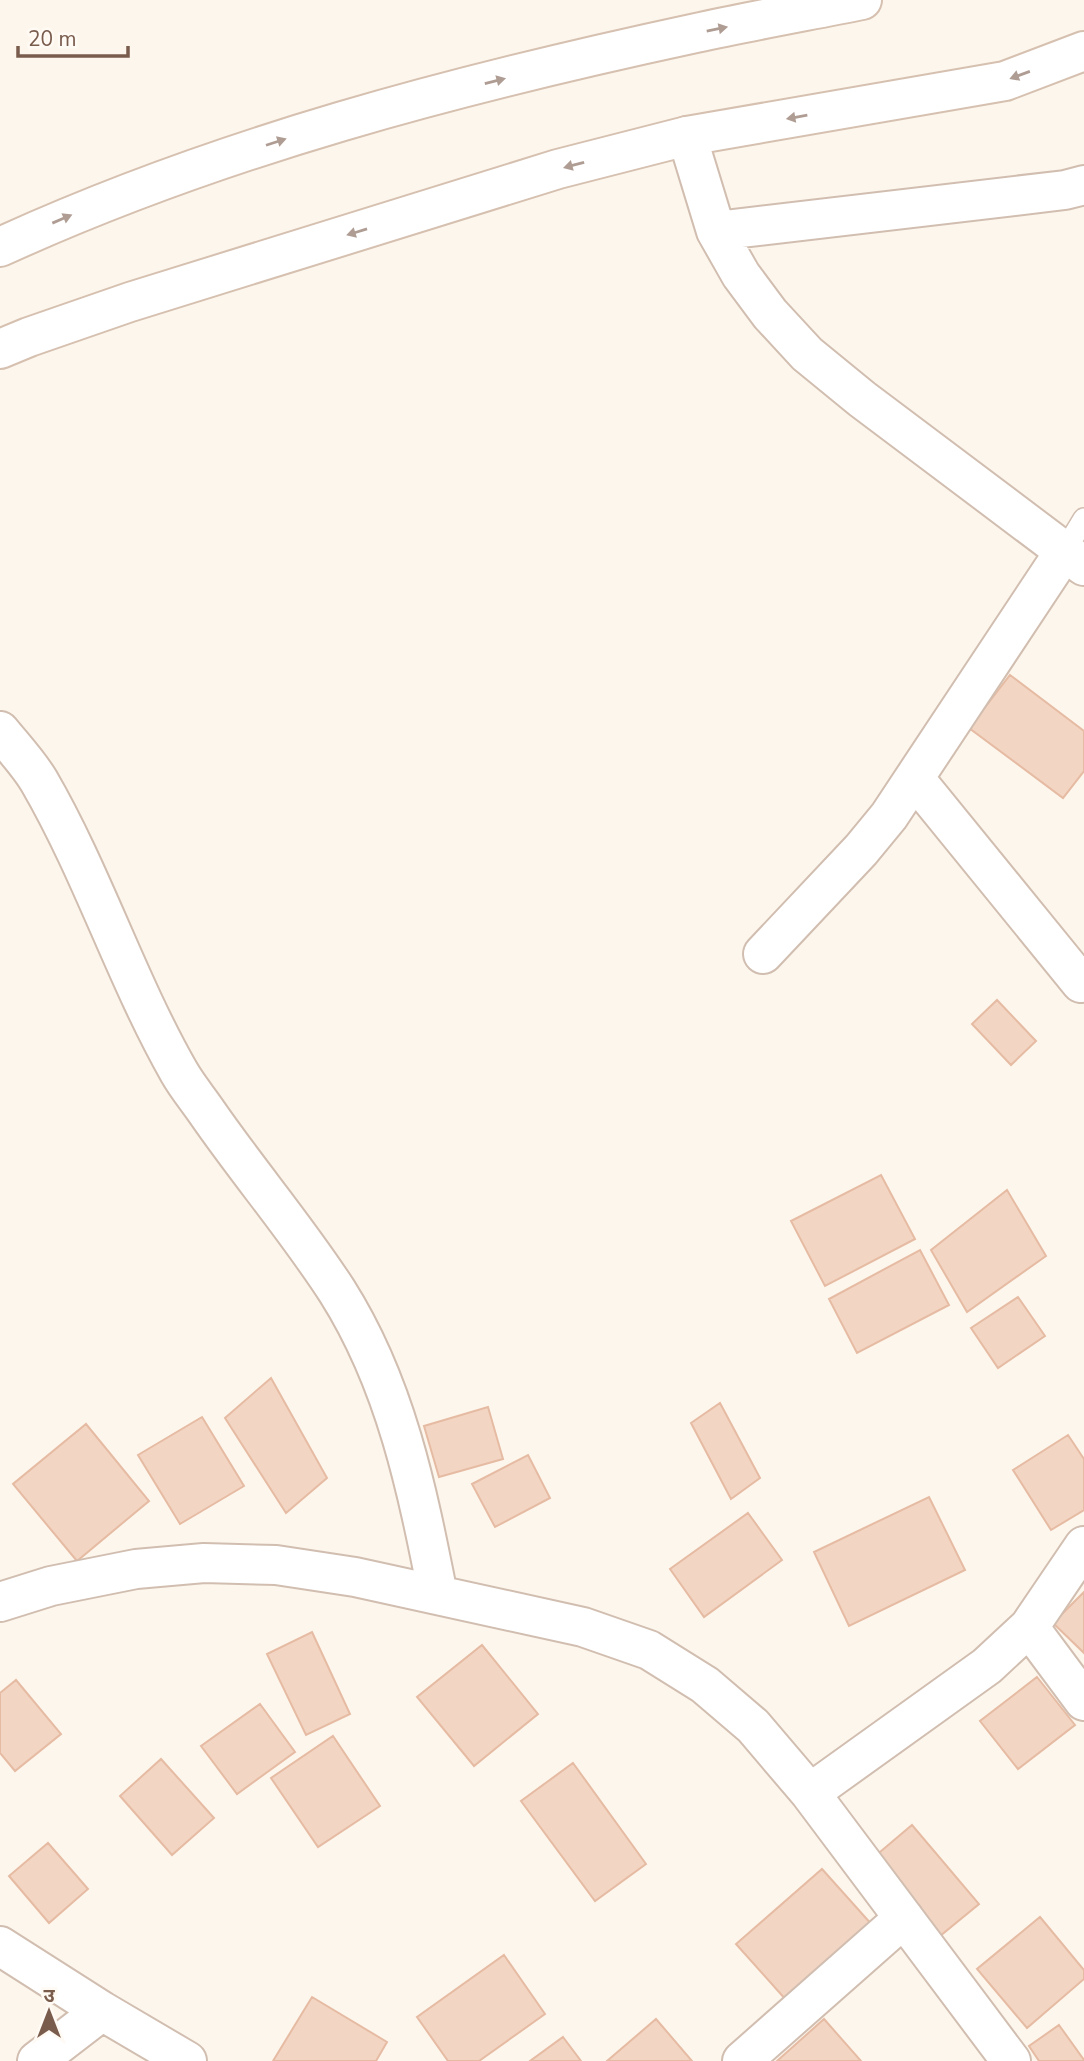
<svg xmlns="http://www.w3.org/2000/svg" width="1084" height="2061" font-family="'Nunito Sans','Noto Sans Devanagari',sans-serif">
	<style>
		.building { fill: #f3d5c3; stroke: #e6bba3; stroke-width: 2 }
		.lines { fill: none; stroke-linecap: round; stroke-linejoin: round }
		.service-casing { stroke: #d1beb0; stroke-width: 24 }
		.minor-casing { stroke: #d1beb0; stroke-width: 42 }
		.secondary-casing { stroke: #d6c0b0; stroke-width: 42 }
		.service { stroke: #fff; stroke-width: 21 }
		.minor { stroke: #fff; stroke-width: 38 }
		.secondary { stroke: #fff; stroke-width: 38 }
		.oneway { fill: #af9d94 }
	</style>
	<rect width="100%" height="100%" fill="#fdf6ec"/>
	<path class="building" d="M 1010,675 L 1084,731 L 1084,771 L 1063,798 L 969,728 Z
		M 997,1000 L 1036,1041 L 1011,1065 L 972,1024 Z
		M 881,1175 L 915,1239 L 825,1286 L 791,1221 Z
		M 1007,1190 L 1046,1256 L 967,1312 L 931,1250 Z
		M 920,1250 L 949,1305 L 857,1353 L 829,1299 Z
		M 1018,1297 L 1045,1336 L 998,1368 L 971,1328 Z
		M 271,1378 L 327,1478 L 286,1513 L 225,1418 Z
		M 720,1403 L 760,1478 L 731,1499 L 691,1423 Z
		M 488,1407 L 503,1459 L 439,1477 L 424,1426 Z
		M 202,1417 L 244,1486 L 180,1524 L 138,1455 Z
		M 86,1424 L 149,1501 L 77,1561 L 13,1484 Z
		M 1068,1435 L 1084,1459 L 1084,1510 L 1051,1530 L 1013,1470 Z
		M 528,1455 L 550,1498 L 495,1527 L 472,1484 Z
		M 929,1497 L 965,1570 L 849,1626 L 814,1552 Z
		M 748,1513 L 782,1560 L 704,1617 L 670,1569 Z
		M 1084,1592 L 1084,1653 L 1053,1623 Z
		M 312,1632 L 350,1714 L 306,1735 L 267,1654 Z
		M 482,1645 L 538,1714 L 474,1766 L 417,1697 Z
		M 1037,1677 L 1075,1725 L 1018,1769 L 980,1721 Z
		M 16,1680 L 61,1734 L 15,1771 L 0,1753 L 0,1693 Z
		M 260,1704 L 295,1752 L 237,1794 L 201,1746 Z
		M 333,1736 L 380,1806 L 318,1847 L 271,1778 Z
		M 161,1759 L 214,1818 L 172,1855 L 120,1796 Z
		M 573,1763 L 646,1864 L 595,1901 L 521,1801 Z
		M 912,1825 L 979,1904 L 940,1936 L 874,1857 Z
		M 48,1843 L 88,1889 L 49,1923 L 9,1876 Z
		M 822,1869 L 873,1926 L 787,2001 L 736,1944 Z
		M 1040,1917 L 1084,1970 L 1084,1979 L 1027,2028 L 977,1969 Z
		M 504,1955 L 545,2014 L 479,2061 L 448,2061 L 417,2017 Z
		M 312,1997 L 387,2042 L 376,2061 L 273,2061 Z
		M 656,2019 L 692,2061 L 607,2061 Z
		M 824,2019 L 861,2061 L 777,2061 Z
		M 1059,2025 L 1084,2060 L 1084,2061 L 1039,2061 L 1029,2046 Z
		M 563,2037 L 581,2061 L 530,2061 Z"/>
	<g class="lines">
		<g class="service-casing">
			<path id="service" d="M 1064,552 L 1084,519"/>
		</g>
		<g class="minor-casing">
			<path id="minor" d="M 687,136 L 716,231 L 741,275 L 770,314 L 807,354 L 862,399 L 1084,566
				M 716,231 L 1065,190 L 1084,185
				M 0,731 C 13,747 29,764 39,781 C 93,874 126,979 179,1072 C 187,1086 197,1098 206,1111 C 248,1172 297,1229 337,1291 C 396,1384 417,1489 438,1595
				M 915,779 L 1081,983
				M 763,954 L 861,850 L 889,816 L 1064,552
				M 0,1602 L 51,1586 L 136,1569 L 204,1563 L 276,1565 L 355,1577 L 583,1627 L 649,1650 L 705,1685 L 753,1726 L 810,1793 L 1011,2061
				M 1029,1627 L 1084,1701
				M 810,1793 L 987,1666 L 1029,1627 L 1084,1546
				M 0,1946 L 102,2011 L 187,2061
				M 37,2061 L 102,2011
				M 742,2061 L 904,1918"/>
		</g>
		<g class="secondary-casing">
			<path id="secondary" d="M 0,247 C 221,146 459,84 696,33 C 751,21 807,11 862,0
				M 0,349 L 29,337 L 130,302 L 558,169 L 687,136 L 1005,81 L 1084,51"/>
		</g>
		<use href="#service" class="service"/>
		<use href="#minor" class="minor"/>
		<use href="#secondary" class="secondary"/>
	</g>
	<defs><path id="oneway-solid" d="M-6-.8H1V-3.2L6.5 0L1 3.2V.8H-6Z" transform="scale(1.75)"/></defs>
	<g class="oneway">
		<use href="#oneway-solid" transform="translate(717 29) rotate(-11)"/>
		<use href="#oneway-solid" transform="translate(1020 75) rotate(160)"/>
		<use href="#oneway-solid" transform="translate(495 81) rotate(-14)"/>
		<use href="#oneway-solid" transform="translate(797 117) rotate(170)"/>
		<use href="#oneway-solid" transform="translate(276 142) rotate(-18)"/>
		<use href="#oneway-solid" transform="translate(574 165) rotate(165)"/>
		<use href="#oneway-solid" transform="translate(62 219) rotate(-23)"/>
		<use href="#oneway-solid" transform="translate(357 232) rotate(163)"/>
	</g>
	<g transform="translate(49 2012)" stroke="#fffaf3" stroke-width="5" paint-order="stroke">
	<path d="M0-5L12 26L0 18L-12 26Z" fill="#7a5c4d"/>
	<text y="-10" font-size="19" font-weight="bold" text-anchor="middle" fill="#7a5c4d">उ</text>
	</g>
	<path d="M18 46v10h110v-10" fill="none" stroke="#7a5c4d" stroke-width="3.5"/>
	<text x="28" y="46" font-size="21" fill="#7a5c4d" stroke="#fffaf3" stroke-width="5" paint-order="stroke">20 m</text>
</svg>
